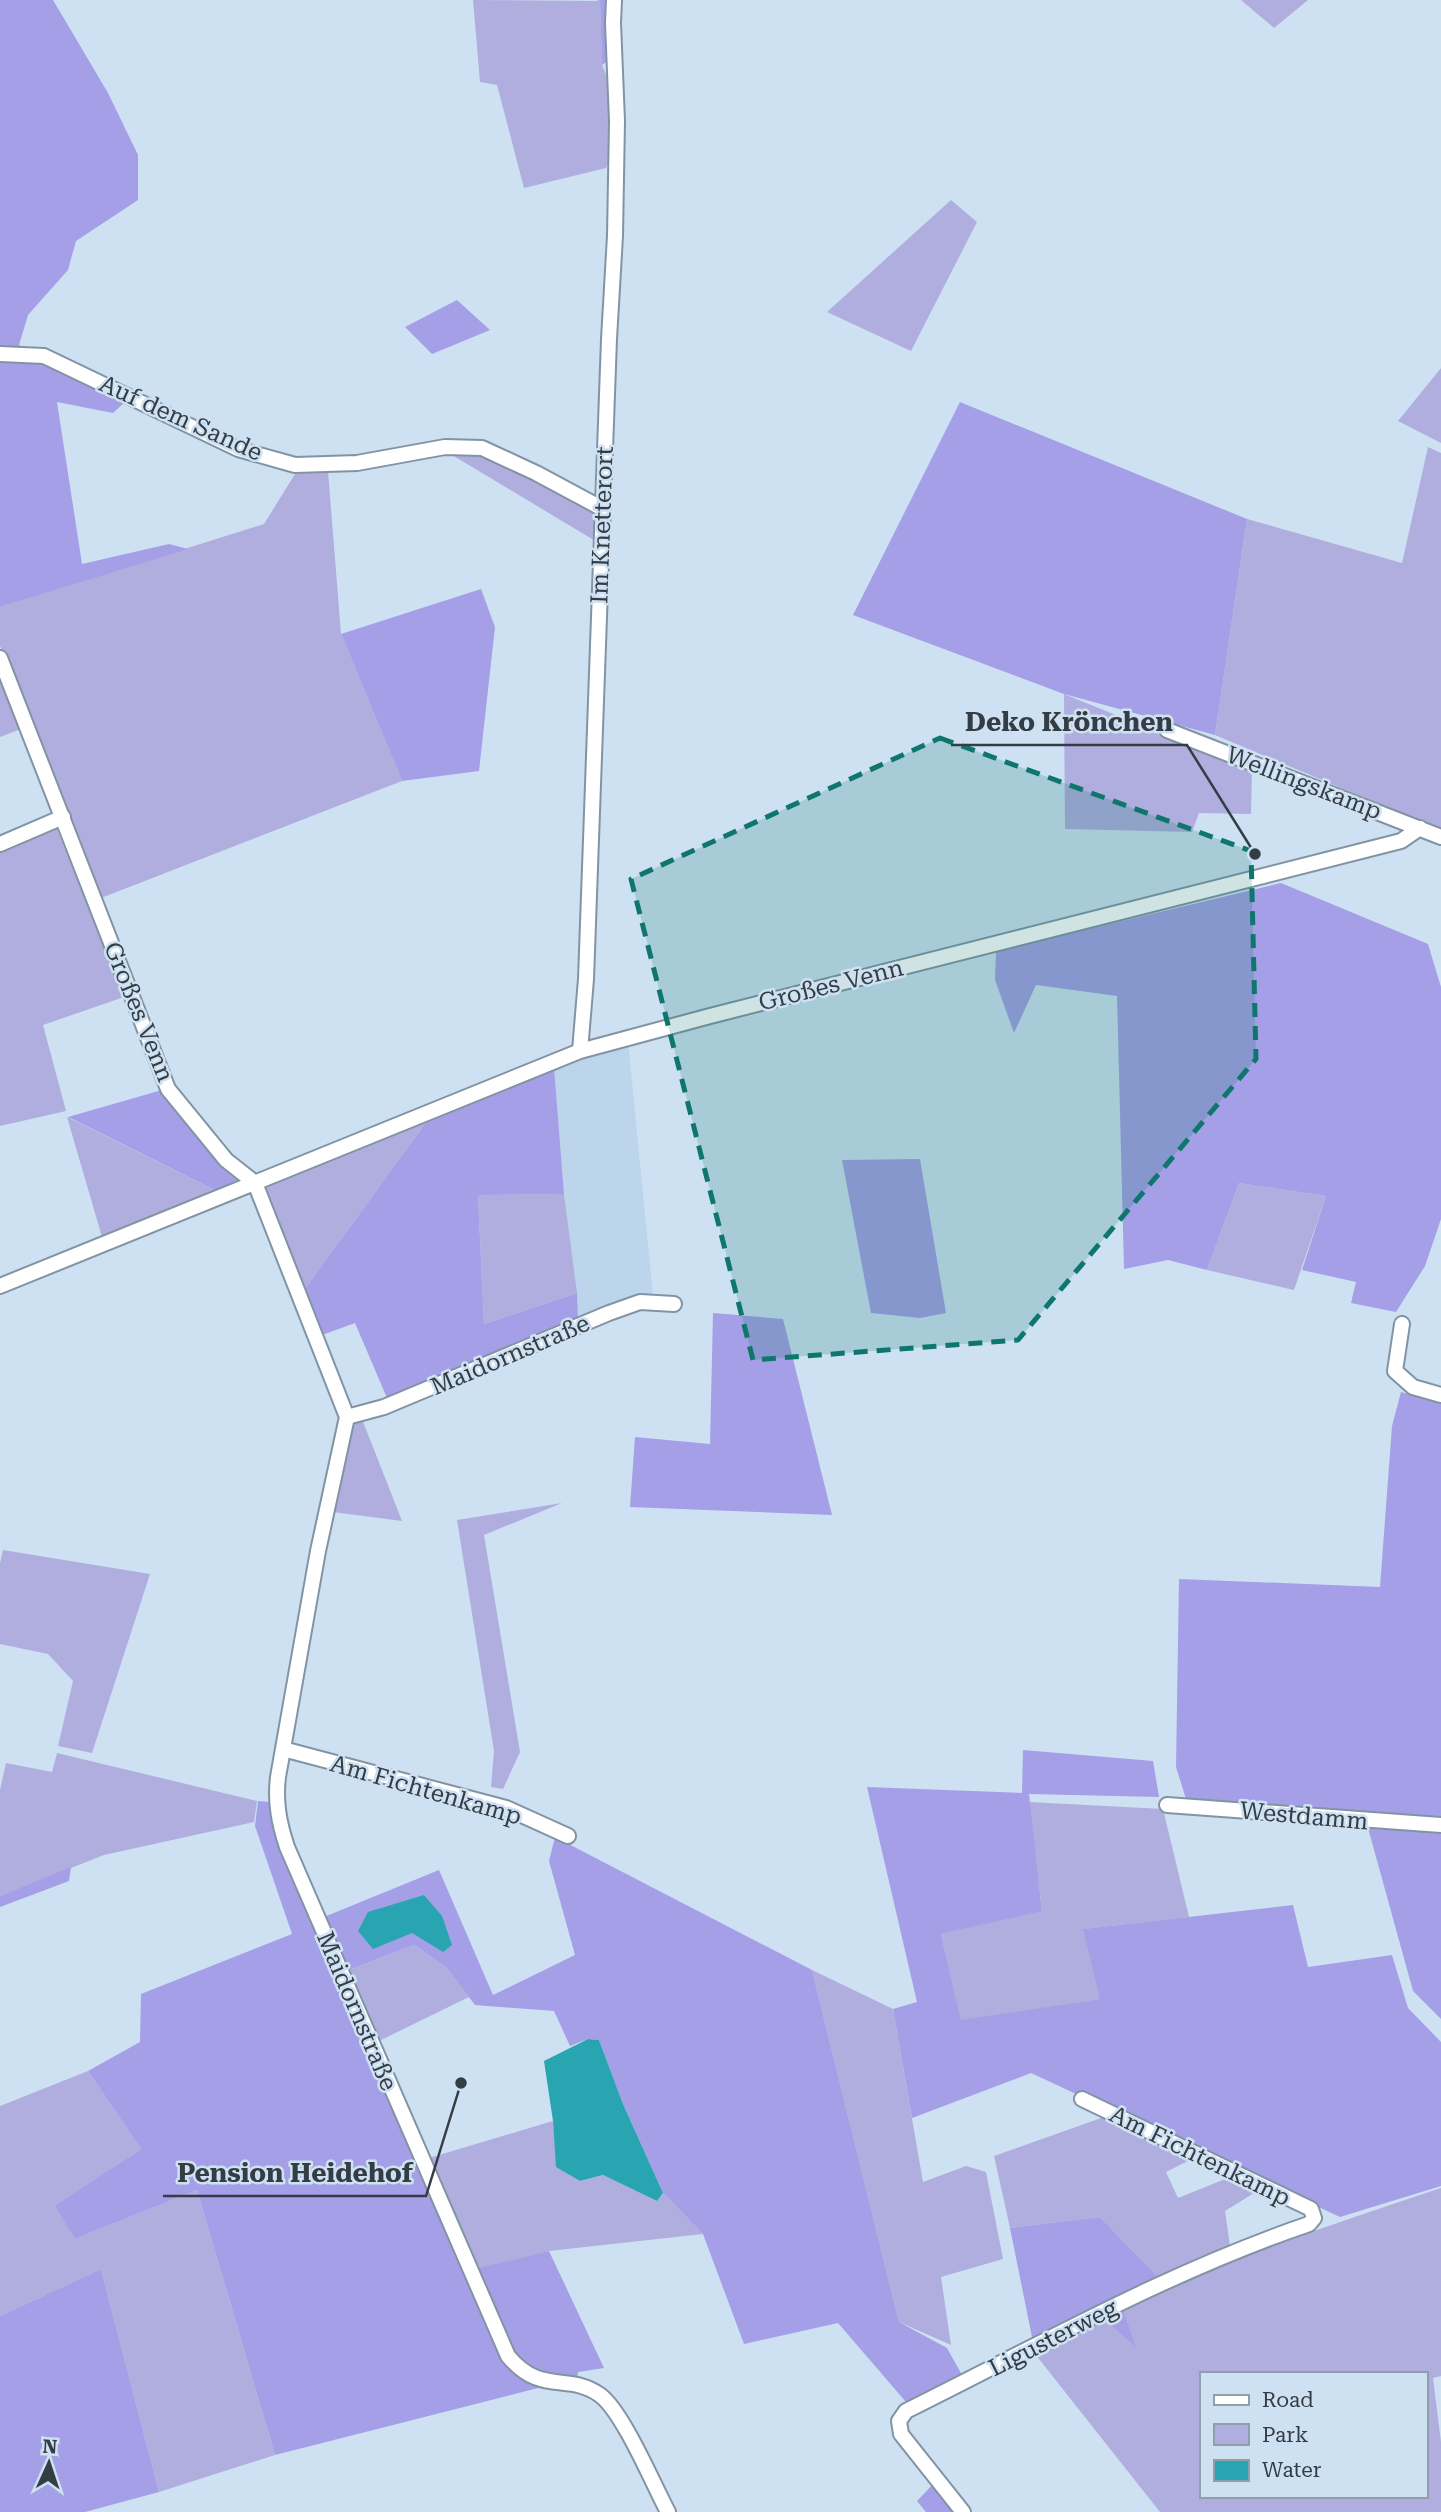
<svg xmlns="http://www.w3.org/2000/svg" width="1441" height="2512" font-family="'Roboto Serif',serif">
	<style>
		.built { fill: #bcd5eb }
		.green { fill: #b0aedf; fill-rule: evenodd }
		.forest { fill: #a49fe7 }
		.water { fill: #28a5b1 }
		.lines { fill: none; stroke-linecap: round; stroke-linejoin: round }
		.minor-casing { stroke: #8294a4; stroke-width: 18 }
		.minor { stroke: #fff; stroke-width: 14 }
		.marked { fill: #0f766e; fill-opacity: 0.2; stroke: #0f766e; stroke-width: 5; stroke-dasharray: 14 9; stroke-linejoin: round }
		.labels { text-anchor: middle; stroke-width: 5; stroke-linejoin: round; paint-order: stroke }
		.street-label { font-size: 24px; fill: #353d44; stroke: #cee1f3 }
		.leader { fill: none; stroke: #353d44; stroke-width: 2.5 }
		.callout-dot { fill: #353d44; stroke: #cee1f3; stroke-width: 2.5 }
		.callout-label { font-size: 26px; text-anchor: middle; font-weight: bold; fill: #353d44; stroke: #cee1f3; stroke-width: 5; stroke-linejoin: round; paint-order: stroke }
	</style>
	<rect width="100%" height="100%" fill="#cee1f3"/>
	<path class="built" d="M 628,1041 L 653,1296 L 578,1320 L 564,1194 L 554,1067 Z"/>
	<path class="green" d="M 473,0 L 600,1 L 602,65 L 608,79 L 610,129 L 609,162 L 606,168 L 524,188 L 497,85 L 480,82 Z
		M 1241,0 L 1308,0 L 1274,28 Z
		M 951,200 L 977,222 L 911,351 L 827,312 Z
		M 1441,368 L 1441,443 L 1398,421 Z
		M 1428,447 L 1441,453 L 1441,830 L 1215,735 L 1247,519 L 1402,563 Z
		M 447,452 L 482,455 L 543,484 L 596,514 L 597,542 Z
		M 328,471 L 341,634 L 402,781 L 101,898 L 0,646 L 0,607 L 264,524 L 295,474 Z
		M 0,675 L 21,729 L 0,737 Z
		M 1064,694 L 1252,770 L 1251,814 L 1199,813 L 1192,832 L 1065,829 Z
		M 56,827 L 124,997 L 43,1025 L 66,1111 L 0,1126 L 0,851 Z
		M 67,1117 L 215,1190 L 102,1237 Z
		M 429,1118 L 304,1290 L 261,1187 Z
		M 1239,1183 L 1326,1196 L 1294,1290 L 1207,1270 Z
		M 564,1194 L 577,1293 L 484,1324 L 478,1195 Z
		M 362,1419 L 402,1521 L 333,1512 L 353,1421 Z
		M 562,1503 L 484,1535 L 520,1752 L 503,1789 L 491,1787 L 494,1751 L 457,1520 Z
		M 3,1550 L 150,1574 L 92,1753 L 58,1746 L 73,1681 L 48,1654 L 0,1644 L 0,1563 Z
		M 57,1753 L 257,1801 L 254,1822 L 104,1855 L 0,1896 L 0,1790 L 6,1763 L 52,1772 Z
		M 1029,1802 L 1163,1809 L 1189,1917 L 1084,1929 L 1101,1999 L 961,2021 L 941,1934 L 1042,1910 Z
		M 414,1945 L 446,1967 L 469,1997 L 377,2042 L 346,1971 Z
		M 812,1970 L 893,2009 L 923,2182 L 966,2166 L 986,2172 L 1003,2259 L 941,2277 L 951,2345 L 899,2322 Z
		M 88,2071 L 141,2149 L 56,2206 L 75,2239 L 197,2190 L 275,2455 L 159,2492 L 101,2269 L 0,2316 L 0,2106 Z
		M 1104,2117 L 1194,2158 L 1166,2172 L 1178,2198 L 1235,2175 L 1259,2190 L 1225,2211 L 1230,2246 L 1160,2279 L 1100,2217 L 1010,2228 L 994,2156 Z
		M 553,2121 L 557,2167 L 580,2181 L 603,2175 L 657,2201 L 663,2193 L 703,2234 L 549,2251 L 475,2270 L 429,2158 Z
		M 1441,2188 L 1441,2376 L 1433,2378 L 1441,2442 L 1441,2512 L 1160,2512 L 1035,2354 L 1103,2318 L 1135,2345 L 1123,2309 C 1225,2259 1334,2224 1441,2188 ZM 1201,2374 L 1425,2374 L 1425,2496 L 1201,2496 Z"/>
	<path class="forest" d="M 0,0 L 53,0 L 108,93 L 138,155 L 138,200 L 76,241 L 68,270 L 28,315 L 19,345 L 124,403 L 113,413 L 57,402 L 82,564 L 169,544 L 188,549 L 0,607 Z
		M 596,0 L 609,0 L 608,61 L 602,65 L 600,1 Z
		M 457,300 L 490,330 L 432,354 L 405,327 Z
		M 960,402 L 1247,519 L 1215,735 L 1064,694 L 853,615 Z
		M 481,589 L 495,627 L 479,771 L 402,781 L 341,634 Z
		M 1281,883 L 1428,944 L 1441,987 L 1441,1219 L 1425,1266 L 1396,1312 L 1351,1303 L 1356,1282 L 1302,1270 L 1326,1196 L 1239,1183 L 1207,1270 L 1168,1260 L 1124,1269 L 1117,996 L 1036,985 L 1014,1033 L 995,980 L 996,951 Z
		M 554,1067 L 564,1194 L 478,1195 L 484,1324 L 577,1293 L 578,1320 L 387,1398 L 355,1323 L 322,1335 L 304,1290 L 429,1118 Z
		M 162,1090 L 240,1179 L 215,1190 L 68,1117 Z
		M 920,1159 L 946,1313 L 920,1318 L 871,1313 L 842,1160 Z
		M 713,1313 L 783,1319 L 832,1515 L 630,1507 L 635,1437 L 710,1444 Z
		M 1401,1392 L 1441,1403 L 1441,1818 L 1186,1799 L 1176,1767 L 1179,1579 L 1380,1587 L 1392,1426 Z
		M 1023,1750 L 1153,1761 L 1159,1797 L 1029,1794 L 1042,1911 L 941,1934 L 961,2020 L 1100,1999 L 1083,1929 L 1293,1905 L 1308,1967 L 1392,1955 L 1408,2008 L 1441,2042 L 1441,2186 L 1340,2217 L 1031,2073 L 912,2118 L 893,2009 L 917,2002 L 867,1787 L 1022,1793 Z
		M 258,1801 L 269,1802 L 272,1825 L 462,2272 L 549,2251 L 604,2368 L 578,2372 L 576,2389 L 542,2387 L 275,2455 L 197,2190 L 75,2239 L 55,2206 L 141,2149 L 88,2071 L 140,2042 L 141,1994 L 292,1934 L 255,1826 Z
		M 1368,1828 L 1441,1833 L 1441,2019 L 1413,1991 Z
		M 555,1837 L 812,1970 L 899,2322 L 947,2348 L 962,2375 L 906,2402 L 838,2323 L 744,2344 L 703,2234 L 663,2193 L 623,2104 L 599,2040 L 588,2039 L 570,2046 L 554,2011 L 475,2005 L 446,1967 L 414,1945 L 346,1971 L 324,1917 L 439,1870 L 493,1995 L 575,1955 L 549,1861 Z
		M 71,1867 L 69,1881 L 0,1907 L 0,1896 Z
		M 1100,2217 L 1160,2279 L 1033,2342 L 1010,2228 Z
		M 101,2269 L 159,2492 L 85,2512 L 0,2512 L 0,2316 Z
		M 1123,2309 L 1136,2347 L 1103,2318 Z
		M 934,2483 L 957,2512 L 926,2512 L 917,2501 Z"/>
	<path class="water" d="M 424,1895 L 442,1916 L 452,1945 L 443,1952 L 412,1933 L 373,1949 L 358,1931 L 368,1912 Z
		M 588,2039 L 599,2040 L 623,2104 L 663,2193 L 657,2201 L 603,2175 L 580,2181 L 556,2167 L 553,2121 L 544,2061 Z"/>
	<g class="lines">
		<g class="minor-casing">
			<path id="minor" d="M 0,354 L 44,356 L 238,449 L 295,465 L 357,463 L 445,447 L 482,448 L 536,473 L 603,509
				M 0,658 L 168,1089 L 226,1160 L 255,1183 L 347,1417 L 318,1551 L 278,1777 C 275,1802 279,1823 287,1847 L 508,2356 C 541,2396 568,2372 600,2395 C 623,2412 653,2484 668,2512
				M 1167,730 L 1441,837
				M 0,844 L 63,817
				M 580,1051 L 586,979 L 609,339 L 615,236 L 617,121 L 613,23 L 614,0
				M 0,1286 L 580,1051 L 710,1016 L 1401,841 L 1420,828
				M 1402,1324 L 1395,1371 L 1413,1387 L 1441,1395
				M 347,1417 L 384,1407 L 609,1313 L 640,1302 L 674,1304
				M 283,1749 L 506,1808 L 568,1836
				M 1167,1805 L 1441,1825
				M 963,2512 L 901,2434 L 899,2421 L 906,2411 C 1039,2345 1168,2272 1309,2224 L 1314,2218 L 1311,2209 L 1082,2099"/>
		</g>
		<use href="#minor" class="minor"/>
	</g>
	<path class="marked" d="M 940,738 L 1251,851 L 1256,1059 L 1018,1340 L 753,1360 L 631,879 Z"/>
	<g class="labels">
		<g class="street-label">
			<text transform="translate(181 418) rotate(24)" y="8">Auf dem Sande</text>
			<text transform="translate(602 525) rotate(-88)" y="8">Im Knetterort</text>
			<text transform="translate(1304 783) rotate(21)" y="8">Wellingskamp</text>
			<text transform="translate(831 985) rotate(-14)" y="8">Großes Venn</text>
			<text transform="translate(139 1012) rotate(68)" y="8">Großes Venn</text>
			<text transform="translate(510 1355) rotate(-23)" y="8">Maidornstraße</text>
			<text transform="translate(426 1790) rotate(16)" y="8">Am Fichtenkamp</text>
			<text transform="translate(1304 1816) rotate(5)" y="8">Westdamm</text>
			<text transform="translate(357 2011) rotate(67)" y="8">Maidornstraße</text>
			<text transform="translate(1200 2156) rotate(26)" y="8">Am Fichtenkamp</text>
			<text transform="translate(1053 2338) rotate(-27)" y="8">Ligusterweg</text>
		</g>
	</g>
	<path class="leader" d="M1255 854L1187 745H951M461 2083L426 2196H163"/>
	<g class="callout-dot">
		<circle cx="1255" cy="854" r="7"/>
		<circle cx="461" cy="2083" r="7"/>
	</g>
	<g class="callout-label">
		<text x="1069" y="731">Deko Krönchen</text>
		<text x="295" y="2182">Pension Heidehof</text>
	</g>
	<rect x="1200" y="2372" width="228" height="126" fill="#cee1f3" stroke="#919fad" stroke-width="2"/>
	<rect x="1214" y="2395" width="35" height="10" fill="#ffffff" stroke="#919fad" stroke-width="2"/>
	<text x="1262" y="2407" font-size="21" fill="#353d44">Road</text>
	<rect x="1214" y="2424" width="35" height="21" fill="#b0aedf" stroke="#919fad" stroke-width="2"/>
	<text x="1262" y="2442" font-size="21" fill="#353d44">Park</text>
	<rect x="1214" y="2460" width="35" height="21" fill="#28a5b1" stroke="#919fad" stroke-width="2"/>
	<text x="1262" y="2477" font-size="21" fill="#353d44">Water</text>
	<g transform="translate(49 2463) rotate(3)" stroke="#cee1f3" stroke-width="5" paint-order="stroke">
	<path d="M0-5L12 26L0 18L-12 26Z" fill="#353d44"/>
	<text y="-10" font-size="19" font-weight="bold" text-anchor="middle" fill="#353d44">N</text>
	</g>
</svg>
